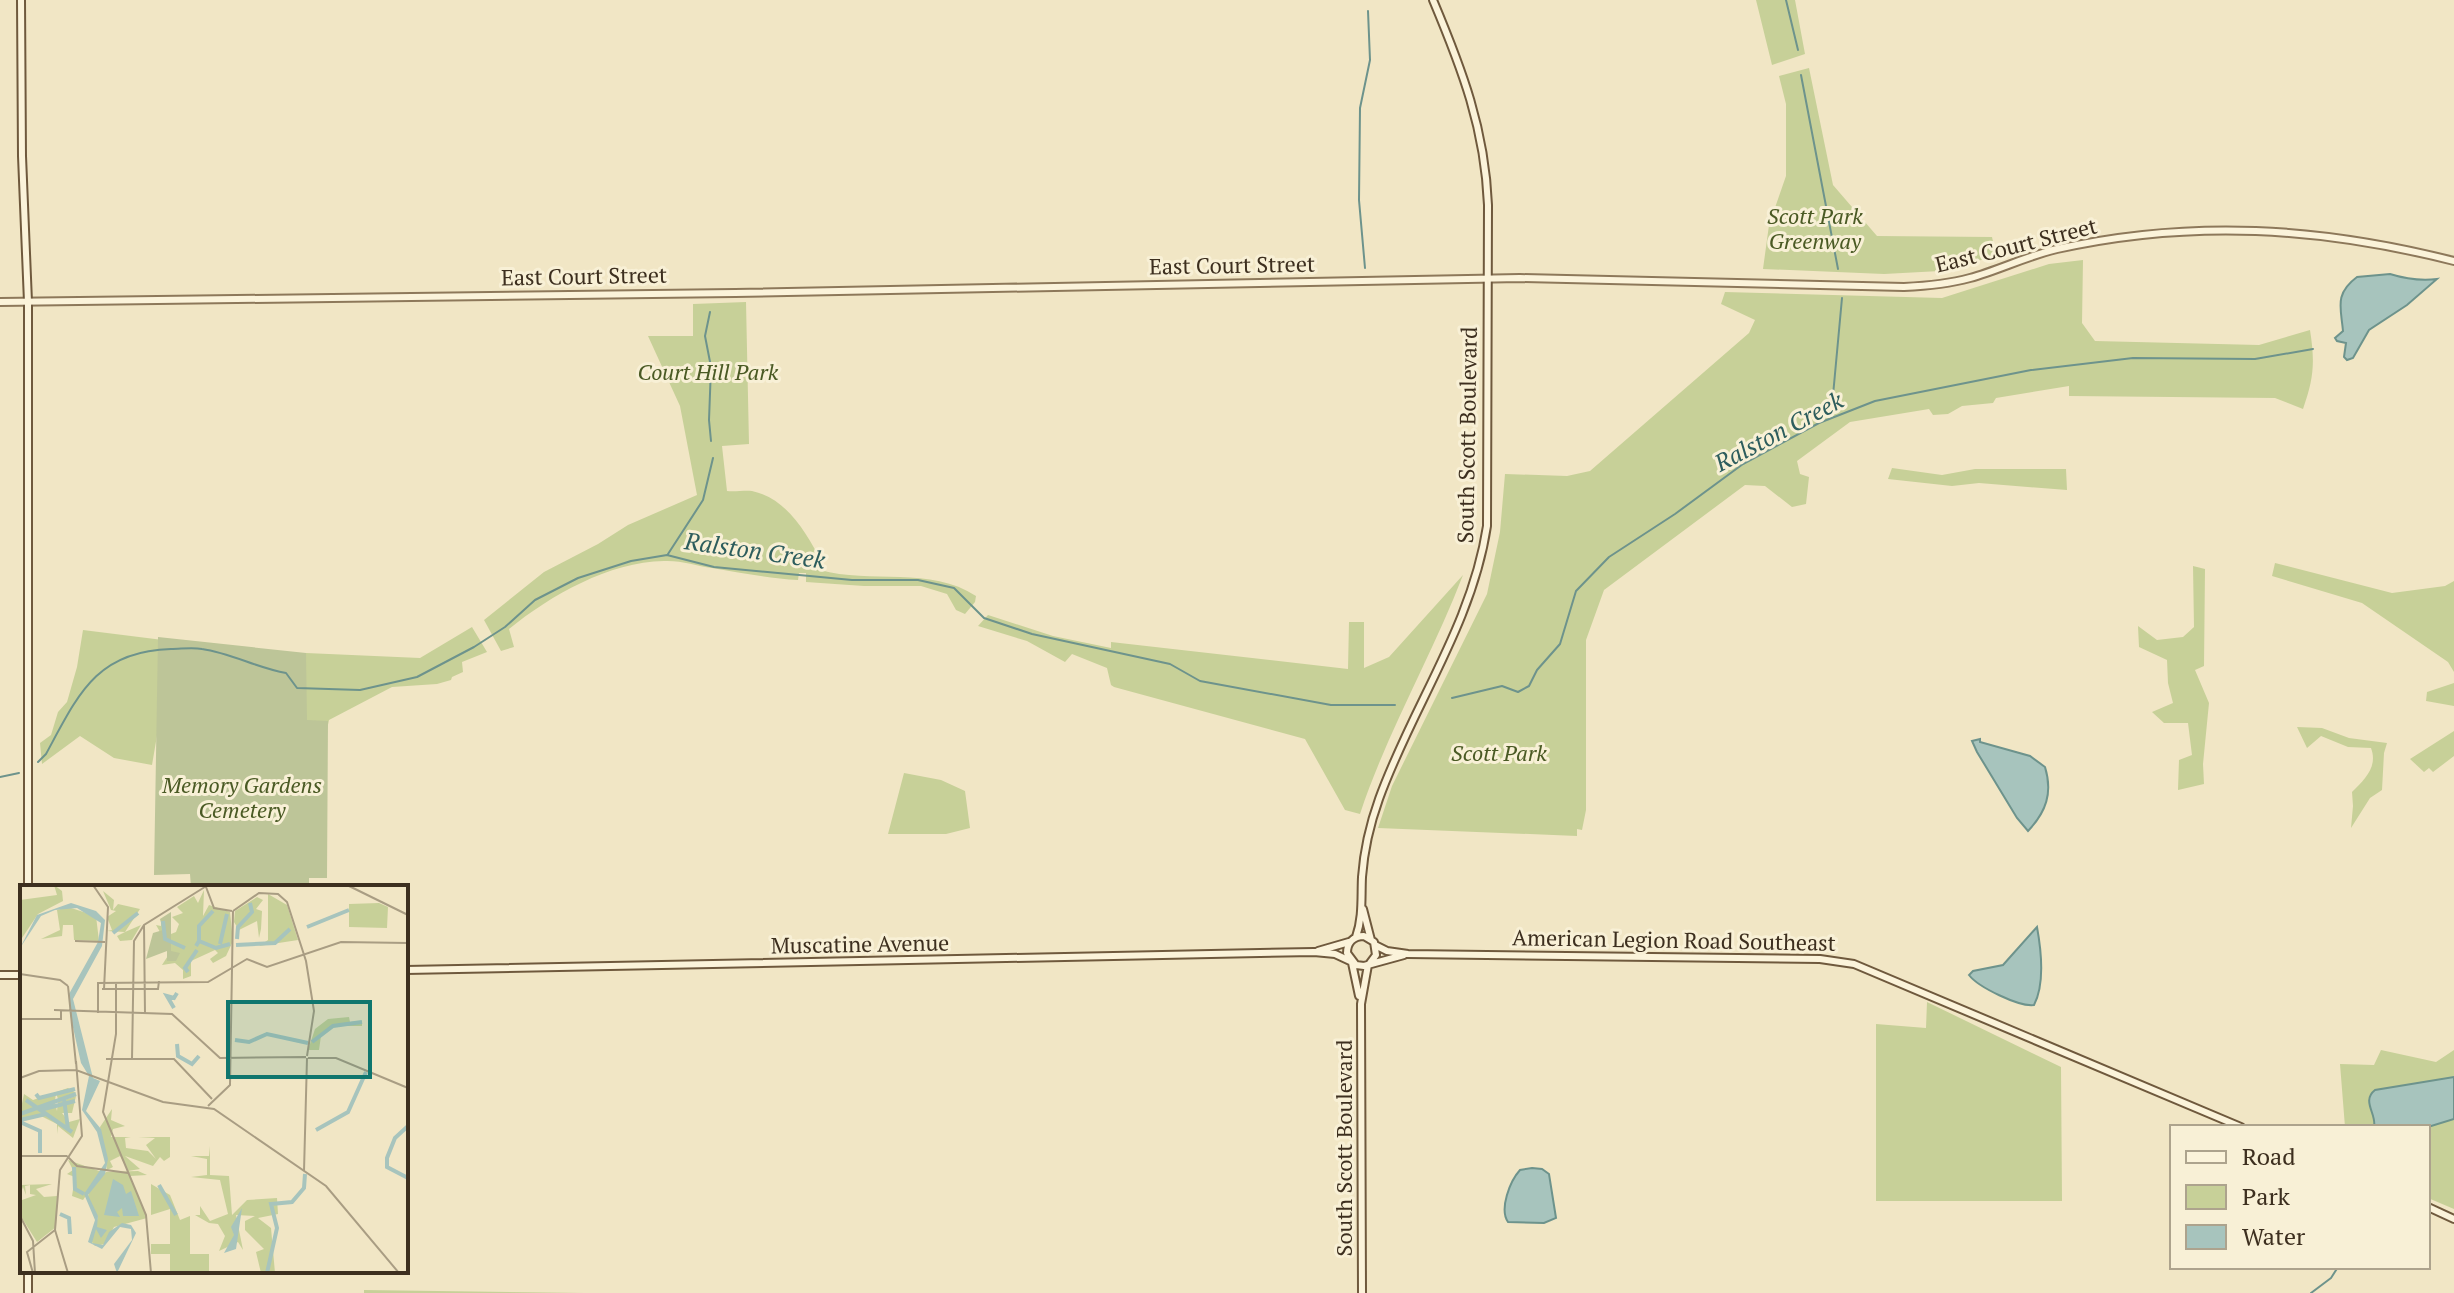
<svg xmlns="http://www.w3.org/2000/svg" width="2454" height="1293" font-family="'PT Serif',serif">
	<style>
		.green { fill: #c7d098 }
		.cemetery { fill: #bdc598 }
		.water { fill: #a7c4bd; stroke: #6d938c; stroke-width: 2 }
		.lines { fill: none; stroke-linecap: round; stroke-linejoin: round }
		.stream { stroke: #6d938c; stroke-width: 2 }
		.tertiary-casing { stroke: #8d785a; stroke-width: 10 }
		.secondary-casing { stroke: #6f593d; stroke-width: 10 }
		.tertiary { stroke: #fbf3da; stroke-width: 6 }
		.secondary { stroke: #fbf3da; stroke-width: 6 }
		.labels { text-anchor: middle; stroke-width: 6; stroke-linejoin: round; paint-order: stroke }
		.park-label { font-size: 22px; font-style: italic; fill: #4a5a24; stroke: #f8f0d6 }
		.street-label { font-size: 22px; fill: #3d2f1f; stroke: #f8f0d6 }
		.water-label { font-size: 24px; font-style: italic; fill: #2d5d5d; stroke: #f8f0d6 }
		.inset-river { fill: none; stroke: #a7c4bd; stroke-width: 4 }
		.inset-road { fill: none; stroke: #a99d83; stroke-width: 2 }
		.view { fill: #0f766e; fill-opacity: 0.15; stroke: #0f766e; stroke-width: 4 }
		.inset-edge { fill: none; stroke: #3d2f1f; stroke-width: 4 }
	</style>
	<rect width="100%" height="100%" fill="#f1e6c5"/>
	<path class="green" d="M 1756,0 L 1795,0 L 1805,54 L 1772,65 Z
		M 1809,68 L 1833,185 L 1877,236 L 1992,237 L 1996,256 L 1940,271 L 1884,274 L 1763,269 L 1769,225 L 1786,176 L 1786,104 L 1779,76 Z
		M 2083,260 L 2082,323 L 2095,341 L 2259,345 L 2310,330 C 2315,362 2314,378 2303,409 L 2275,398 L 2069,396 L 2069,386 L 1996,398 L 1993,403 L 1962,406 L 1948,414 L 1933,415 L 1929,409 L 1850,422 L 1797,461 L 1800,474 L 1809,477 L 1806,504 L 1792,507 L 1765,486 L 1745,485 L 1604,590 L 1586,640 L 1586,810 L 1582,830 L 1577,829 L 1577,836 L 1378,828 L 1392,786 L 1487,594 L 1500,532 L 1505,474 L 1567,476 L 1590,471 L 1749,333 L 1755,320 L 1721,304 L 1725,292 L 1942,298 L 2049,264 Z
		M 746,302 L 749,444 L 722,446 L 727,491 C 735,492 745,490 752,491 C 788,499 806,533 822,562 L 820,570 C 870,584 931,566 976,596 L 975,602 L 965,614 L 956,610 L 947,594 L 921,586 L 864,586 L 806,582 L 806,573 L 799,573 L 798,580 C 769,578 741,573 712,568 C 697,566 680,560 664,561 C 609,562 551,595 509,629 L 514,647 L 501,651 L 484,620 L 544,572 L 598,544 L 628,525 L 697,495 L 680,406 L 648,336 L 693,336 L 693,304 Z
		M 1892,468 L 1942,475 L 1975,469 L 2066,469 L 2067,490 L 1979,483 L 1952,486 L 1888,479 Z
		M 2275,563 L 2392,593 L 2445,586 L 2454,581 L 2454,672 L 2448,662 L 2362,603 L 2272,576 Z
		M 2193,566 L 2205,569 L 2204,666 L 2195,670 L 2209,703 L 2203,764 L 2204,784 L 2178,790 L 2179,760 L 2192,755 L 2188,723 L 2164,723 L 2152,712 L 2173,703 L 2168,683 L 2167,660 L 2139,647 L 2138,626 L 2157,640 L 2183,637 L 2194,627 Z
		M 1463,575 C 1432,656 1387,732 1360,814 L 1345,810 L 1305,739 L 1114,687 L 1111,685 L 1107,668 L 1072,654 L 1065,662 L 1027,641 L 978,626 L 988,615 L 1053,636 L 1111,648 L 1111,642 L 1348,669 L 1349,622 L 1364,622 L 1364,668 L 1389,657 Z
		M 472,627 L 487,652 L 462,662 L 463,672 L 452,677 L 451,680 L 437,684 L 392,687 L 329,720 L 326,734 L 308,727 C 300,704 306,677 306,653 L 420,658 Z
		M 83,630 L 235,649 L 167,677 L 152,765 L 114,758 L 80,736 L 42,764 L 40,743 L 51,735 L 58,712 L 67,702 L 77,667 Z
		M 2454,683 L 2454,706 L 2426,701 L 2427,692 Z
		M 2297,727 L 2322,728 L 2349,738 L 2387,743 L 2384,753 L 2382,790 L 2370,798 L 2351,828 L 2353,806 L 2352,792 C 2365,779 2378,767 2371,748 L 2348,747 L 2321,736 L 2307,748 Z
		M 2454,731 L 2454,756 L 2433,772 L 2429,768 L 2424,772 L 2410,759 Z
		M 904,773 L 941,780 L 965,791 L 970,828 L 946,834 L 888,834 Z
		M 1927,1002 L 2061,1067 L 2062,1201 L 1876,1201 L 1876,1024 L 1926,1028 Z
		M 2381,1050 L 2436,1062 L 2454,1050 L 2454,1209 L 2428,1198 L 2428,1127 L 2345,1127 L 2340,1064 L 2374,1065 Z
		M 364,1290 L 584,1293 L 364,1293 Z"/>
	<path class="cemetery" d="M 158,637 L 306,653 L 307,720 L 328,721 L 327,878 L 309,878 L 309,887 L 191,887 L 190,874 L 154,875 Z"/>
	<path class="water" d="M 2390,274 C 2406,279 2421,281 2437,279 L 2407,305 L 2369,330 L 2353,358 L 2347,360 L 2344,357 L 2346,343 L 2337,341 L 2335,338 L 2343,331 C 2341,308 2334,294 2357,277 Z
		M 1980,739 L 1980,742 L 2030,756 L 2045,767 C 2053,793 2046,812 2028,831 L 2017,818 L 1977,752 L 1972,741 Z
		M 2037,927 C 2041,949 2045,984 2034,1005 C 2019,1007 1978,987 1969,975 L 1973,971 L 2003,965 Z
		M 2454,1077 L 2454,1119 L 2428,1127 L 2374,1127 C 2377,1114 2361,1101 2375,1090 Z
		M 1532,1168 L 1542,1169 L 1549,1174 L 1556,1218 L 1544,1223 L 1508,1222 C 1499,1209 1510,1181 1520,1170 Z"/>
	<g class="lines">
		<path class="stream" d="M 1786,0 L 1798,50
			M 1801,75 L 1838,269
			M 1365,268 L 1359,200 L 1360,108 L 1370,60 L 1368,11
			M 710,312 L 705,336 L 711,367 L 709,420 L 711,441
			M 1831,417 L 1842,298
			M 668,554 L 703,500 L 713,458
			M 1452,698 L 1502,686 L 1518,692 L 1529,686 L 1537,670 L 1560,644 L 1576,591 L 1609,557 L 1675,514 L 1743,464 L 1819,423 L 1875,401 L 2031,370 L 2133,358 L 2255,359 L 2313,349
			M 38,762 L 46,754 C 78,695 96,651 171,649 C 181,649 192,647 202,649 C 231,653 257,668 286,673 L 297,688 L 360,690 L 417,677 L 474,647 L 505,627 L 535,600 L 578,578 L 631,561 L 667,555 L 714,567 L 852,580 L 918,580 L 954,588 L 984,618 L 1032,634 L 1170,664 L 1200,681 L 1331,705 L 1395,705
			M 0,777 L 19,773
			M 2311,1293 L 2331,1278 L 2338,1267"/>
		<g class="tertiary-casing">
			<path id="tertiary" d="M 0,302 L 735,293 L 1520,278 L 1904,287 C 1926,286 1948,284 1970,278 C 1999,270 2027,256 2057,249 C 2192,219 2320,227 2454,261"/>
		</g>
		<g class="secondary-casing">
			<path id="secondary" d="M 21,0 L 22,156 L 28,302 L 28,887
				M 1363,909 L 1371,940
				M 1356,937 C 1363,917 1361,898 1362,877 C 1364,850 1370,824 1379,799 C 1412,707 1472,625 1487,526 L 1488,205 C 1485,129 1462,69 1433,0
				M 1375,945 L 1387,951 L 1408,954 L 1820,959 L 1854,964 L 2241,1127
				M 1318,951 L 1349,942
				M 1352,963 L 1359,996
				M 1370,963 L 1376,955 L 1374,942 L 1364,936 C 1353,936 1347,943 1347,953 L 1356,965 L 1364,966 L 1404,955
				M 406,970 L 1314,952 L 1335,954 L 1350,961
				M 0,975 L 22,975
				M 2428,1207 L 2454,1219
				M 28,1271 L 28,1293
				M 1362,1293 L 1361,1004 L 1368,965"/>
		</g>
		<use href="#tertiary" class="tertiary"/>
		<use href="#secondary" class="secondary"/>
	</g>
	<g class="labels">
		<g class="park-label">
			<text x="1815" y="224">Scott Park<tspan x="1815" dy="25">Greenway</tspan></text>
			<text x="708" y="380">Court Hill Park</text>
			<text x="1499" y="761">Scott Park</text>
			<text x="242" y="793">Memory Gardens<tspan x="242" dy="25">Cemetery</tspan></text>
		</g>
		<g class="street-label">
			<text transform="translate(2016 245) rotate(-14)" y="8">East Court Street</text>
			<text transform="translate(1232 265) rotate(-1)" y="8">East Court Street</text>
			<text transform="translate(584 276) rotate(-1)" y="8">East Court Street</text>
			<text transform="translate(1467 435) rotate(-89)" y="8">South Scott Boulevard</text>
			<text transform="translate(1674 940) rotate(1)" y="8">American Legion Road Southeast</text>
			<text transform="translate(860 944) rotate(-1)" y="8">Muscatine Avenue</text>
			<text transform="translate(1344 1148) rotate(-90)" y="8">South Scott Boulevard</text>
		</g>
		<g class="water-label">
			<text transform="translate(1779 432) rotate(-28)" y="8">Ralston Creek</text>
			<text transform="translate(755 551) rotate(8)" y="8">Ralston Creek</text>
		</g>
	</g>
	<g transform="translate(20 885)">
		<rect width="388" height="388" fill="#f1e6c5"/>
		<path d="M 34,0 L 42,6 L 43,16 L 18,29 L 0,56 L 0,15 L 37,10 ZM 184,5 L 183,31 L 189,20 L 210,27 L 213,56 L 206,71 L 193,78 L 190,74 L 198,68 L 195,65 L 171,76 L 171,91 L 163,94 L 163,85 L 155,78 L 142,80 L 151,66 L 136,40 L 141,41 L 141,34 L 151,49 L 156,47 L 159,39 L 152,32 L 163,28 L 157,22 L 174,11 L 178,18 ZM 83,6 L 94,15 L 93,25 L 98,19 L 120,24 L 105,47 L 121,40 L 112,55 L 100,56 L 97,51 L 105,47 L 87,46 L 92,45 L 87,32 L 96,26 L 91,25 ZM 248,9 L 267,20 L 278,55 L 239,61 L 248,55 ZM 237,12 L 243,15 L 236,24 L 242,26 L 241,44 L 239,53 L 237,36 L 219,45 L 214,37 L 215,26 ZM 359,18 L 368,22 L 367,43 L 329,42 L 329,19 ZM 48,22 L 76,31 L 79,56 L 54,55 L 53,40 L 43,40 L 42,51 L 21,54 L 40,45 L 37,25 ZM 329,132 L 330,137 L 342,136 L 342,141 L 315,141 L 301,151 L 299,165 L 288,165 L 295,144 L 308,134 ZM 48,203 L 56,208 L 38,214 L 36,208 L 35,216 L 0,228 L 4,209 L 13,215 ZM 56,211 L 52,228 L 42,228 L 49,237 L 60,234 L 53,253 L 38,241 L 37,249 L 37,239 L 21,231 L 0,237 L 0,230 L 35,218 L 37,226 L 38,217 ZM 92,224 L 91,235 L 105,241 L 93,244 L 91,252 L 111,252 L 105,253 L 106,263 L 128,266 L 136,274 L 126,260 L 135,253 L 118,252 L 150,252 L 150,272 L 144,276 L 140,272 L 133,281 L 105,271 L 120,284 L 108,286 L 100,271 L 90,276 L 93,282 L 87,285 L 80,242 ZM 190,261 L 190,290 L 209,291 L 212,330 L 227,315 L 257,313 L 258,329 L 238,333 L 251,343 L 255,388 L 241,388 L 236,367 L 244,364 L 225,345 L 225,336 L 235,331 L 216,330 L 223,365 L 218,357 L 199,366 L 205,351 L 198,339 L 189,338 L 175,330 L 180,330 L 180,321 L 190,336 L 208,329 L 200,295 L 171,292 L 187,290 L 187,274 L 171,271 L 189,271 ZM 48,275 L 82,287 L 63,315 L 52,311 L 55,292 L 47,289 L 53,285 ZM 118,286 L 127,290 L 110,291 L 127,333 L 94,342 L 85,359 L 75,361 L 71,356 L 78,332 L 67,314 L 70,305 L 86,287 ZM 32,299 L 16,304 L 24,312 L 37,311 L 36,342 L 17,357 L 0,330 L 2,315 L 16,310 L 10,309 L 10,300 L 5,301 L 6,310 L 3,302 L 0,310 L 0,301 L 1,300 ZM 131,299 L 150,310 L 160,335 L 170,331 L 170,369 L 189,369 L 189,388 L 150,388 L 150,369 L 131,369 L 131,359 L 150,359 L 150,324 L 131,330 Z" fill="#c7d098"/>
		<path d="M 151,27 L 151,66 L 160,68 L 156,76 L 147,76 L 147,66 L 126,74 L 133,48 L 143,45 L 140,34 Z" fill="#bdc598"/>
		<path d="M 51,18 L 76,26 L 85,35 L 82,61 L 53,114 L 73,193 L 80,196 L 66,226 L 81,244 L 88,274 L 85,289 L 68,310 L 78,331 L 77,342 L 87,345 L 81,353 L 76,344 L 72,358 L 83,360 L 89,347 L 102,338 L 111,340 L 116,348 L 97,388 L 94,379 L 112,355 L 111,344 L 100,342 L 82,364 L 68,357 L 75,335 L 64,309 L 85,278 L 77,247 L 62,225 L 69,191 L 61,178 L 50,129 L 49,109 L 78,57 L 81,38 L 57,23 L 35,25 L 21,31 L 0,63 L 17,30 ZM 93,294 L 103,300 L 106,309 L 111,306 L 119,331 L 103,331 L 102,323 L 97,327 L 100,332 L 84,330 ZM 222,323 L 216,364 L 204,368 L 214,350 L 211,342 Z" fill="#a7c4bd"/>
		<path class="inset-river" d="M 143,36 L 145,54 L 165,63M 287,42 L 329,25M 93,48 L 118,28M 217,54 L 218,42 L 232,27 L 230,18M 179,55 L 179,41 L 193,26M 200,59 L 207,29M 216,60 L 255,58 L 270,44M 176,61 L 179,56 L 196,63 L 210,59M 168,87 L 165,83 L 177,65M 154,123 L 147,111 L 154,113 L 157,108M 215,155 L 229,157 L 247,149 L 288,158M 292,157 L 313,141 L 342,137M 157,159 L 158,171 L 172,179 L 179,171M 16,209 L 19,213 L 55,204M 44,214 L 48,244M 6,215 L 52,247M 20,225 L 55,216M 0,229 L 56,209M 0,235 L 26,229M 0,237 L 20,246 L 20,268M 388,241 L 375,253 L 367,273 L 367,282 L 388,293M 296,245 L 328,227 L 346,187M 54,282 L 55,304 L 64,309M 139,300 L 156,330M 40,329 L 49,333 L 50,349M 247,388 L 257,343 L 251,319 L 272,317 L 284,303 L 285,289"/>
		<path class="inset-road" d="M 73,0 L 88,22 L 84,104M 327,0 L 388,30M 186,2 L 194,23 L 212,26M 213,26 L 239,8 L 258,9 L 267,17 L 286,76 L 294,126 L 287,171M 124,40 L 125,129M 55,56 L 85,57M 0,89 L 40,95 L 48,101M 96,98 L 96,149 L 83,227 L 126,330 L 131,388M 48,101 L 56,179M 82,104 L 138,104 L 139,96M 34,125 L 152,129 L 200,173 L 286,172M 78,128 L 78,98 L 188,97 L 227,74 L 247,82 L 321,57 L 388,58M 0,134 L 41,134 L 41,125M 288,173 L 316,173 L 388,203M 86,174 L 154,174 L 192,214M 112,174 L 114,56 L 124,40 L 188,0M 0,193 L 19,186 L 56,185 L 143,217 L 194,224 L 306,301 L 379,388M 188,221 L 210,200 L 213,26M 0,271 L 47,271M 47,271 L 57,281 L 108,288M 284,286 L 287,173M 0,331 L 13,356 L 15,388M 13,388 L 7,367 L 35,345M 48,388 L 35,345 L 40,285 L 62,251 L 56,176"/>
		<path class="view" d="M 208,117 L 350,117 L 350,192 L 208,192 Z"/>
		<rect width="388" height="388" class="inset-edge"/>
	</g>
	<rect x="2170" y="1125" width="260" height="144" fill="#f8f0d6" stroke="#ada38d" stroke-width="2"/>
	<rect x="2186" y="1151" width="40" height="12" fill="#fbf3da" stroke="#ada38d" stroke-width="2"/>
	<text x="2242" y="1165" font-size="24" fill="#3d2f1f">Road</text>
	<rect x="2186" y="1185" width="40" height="24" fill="#c7d098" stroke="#ada38d" stroke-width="2"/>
	<text x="2242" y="1205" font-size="24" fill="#3d2f1f">Park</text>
	<rect x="2186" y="1225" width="40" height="24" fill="#a7c4bd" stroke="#ada38d" stroke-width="2"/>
	<text x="2242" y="1245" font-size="24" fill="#3d2f1f">Water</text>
</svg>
